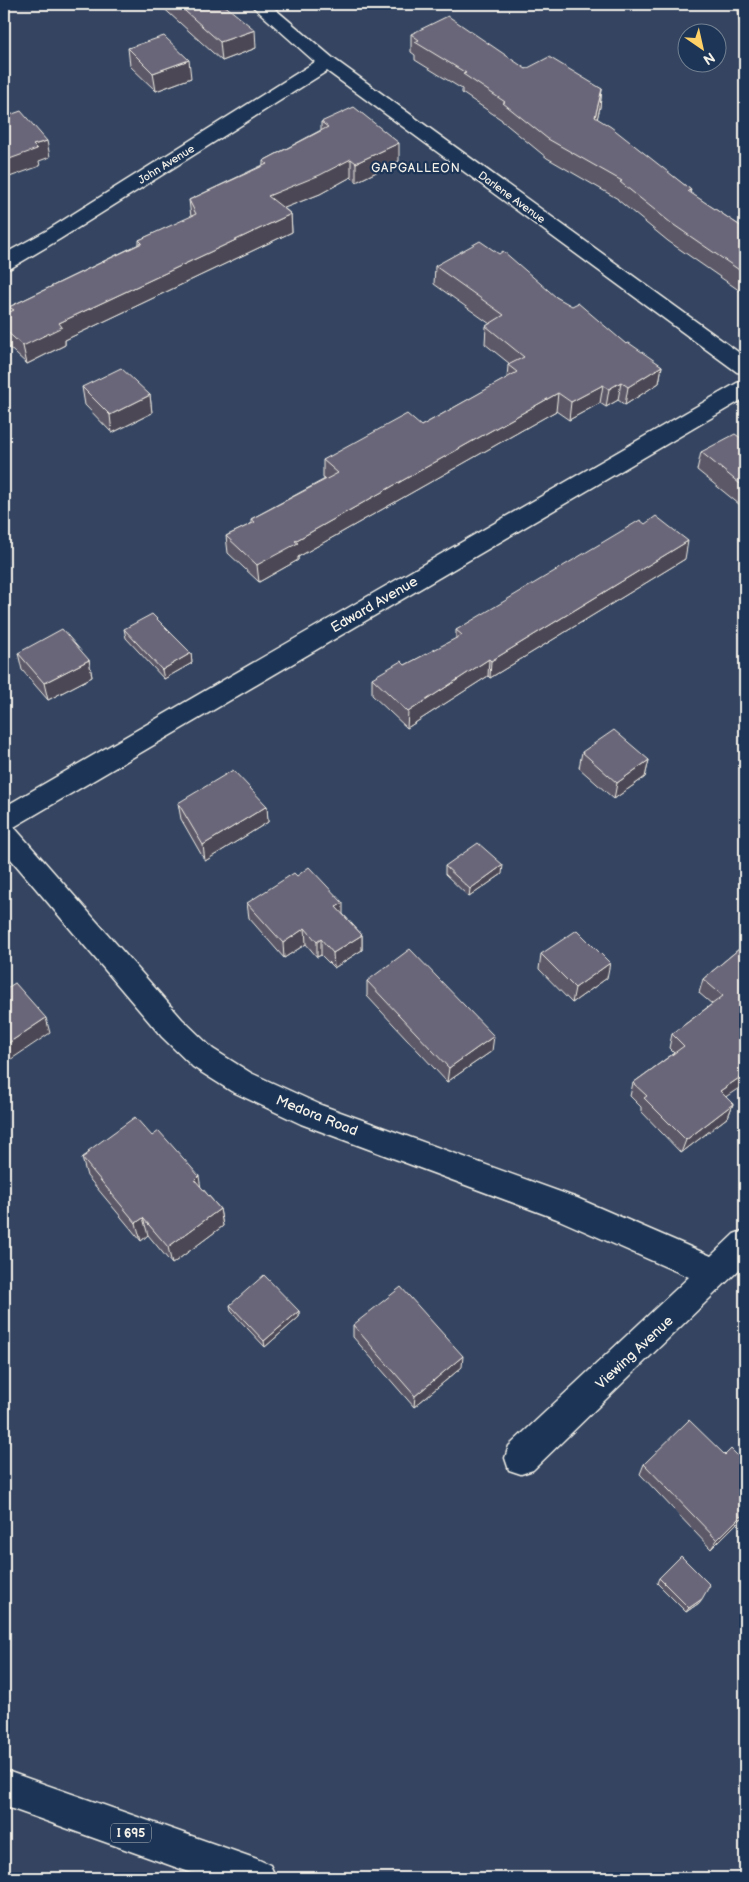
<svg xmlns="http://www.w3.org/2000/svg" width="749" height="1882" font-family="'Balsamiq Sans',sans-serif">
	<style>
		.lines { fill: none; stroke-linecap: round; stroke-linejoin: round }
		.minor-casing { stroke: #f4f1e8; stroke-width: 3 }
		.highway-casing { stroke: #f4f1e8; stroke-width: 3 }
		.minor { fill: #1d3557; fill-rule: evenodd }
		.highway { fill: #1d3557; fill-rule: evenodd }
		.wall { fill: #5c5868; stroke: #f4f1e8 }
		.shaded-wall { fill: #4b4755; stroke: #f4f1e8 }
		.building { fill: #6b6679; stroke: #f4f1e8 }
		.labels { text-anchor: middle; stroke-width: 4.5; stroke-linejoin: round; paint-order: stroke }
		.far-street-label { font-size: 11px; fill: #f4f1e8; stroke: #1d3557 }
		.far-neighbourhood-label { font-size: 12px; letter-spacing: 1px; fill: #f4f1e8; stroke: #1d3557 }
		.shield { fill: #1d3557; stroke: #b4b9bc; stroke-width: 1 }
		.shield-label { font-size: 12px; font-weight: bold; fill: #f4f1e8 }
		.street-label { font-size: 14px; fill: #f4f1e8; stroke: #1d3557 }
	</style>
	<rect width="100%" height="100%" fill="#344461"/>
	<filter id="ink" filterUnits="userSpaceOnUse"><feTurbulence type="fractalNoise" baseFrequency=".02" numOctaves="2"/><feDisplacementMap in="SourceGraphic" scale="10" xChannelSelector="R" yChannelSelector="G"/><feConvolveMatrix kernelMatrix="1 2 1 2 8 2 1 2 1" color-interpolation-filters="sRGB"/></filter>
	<g filter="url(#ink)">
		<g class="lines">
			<g class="minor-casing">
				<path id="minor" d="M 250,4 L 269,4 L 334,59 L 745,357 L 745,374 L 737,372 L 327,71 L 60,239 L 11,268 L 4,269 L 4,254 L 46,231 L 315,62 Z
					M 745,381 L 745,398 L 14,827 L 182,1019 L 213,1049 L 251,1073 L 321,1105 L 577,1198 L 711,1256 L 734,1234 L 745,1230 L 745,1264 L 533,1470 L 521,1474 L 509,1470 L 505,1458 L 509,1446 L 689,1277 L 557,1219 L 301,1124 L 231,1091 L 193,1067 L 162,1037 L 4,851 L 4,807 L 737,383 Z"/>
			</g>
			<g class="highway-casing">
				<path id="highway" d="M 4,1770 L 257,1859 L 270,1865 L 276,1878 L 206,1878 L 4,1806 Z"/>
			</g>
			<use href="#minor" class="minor"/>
			<use href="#highway" class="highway"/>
		</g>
		<path class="wall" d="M 159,4 L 223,4 L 256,48 L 222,61 Z
			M 737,4 L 745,4 L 745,39 L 742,38 Z
			M 411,34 L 526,69 L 602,89 L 600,107 L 597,119 L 691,190 L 690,193 L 745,229 L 745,291 L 743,293 L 668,241 L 618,200 L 618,199 L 547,158 L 502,121 L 502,120 L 462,93 L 462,89 L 415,60 L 415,55 L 411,52 Z
			M 128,48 L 191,78 L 156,91 L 130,66 Z
			M 321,122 L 399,161 L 356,182 L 351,177 L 320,194 L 284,208 L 291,214 L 292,232 L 65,340 L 65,345 L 27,364 L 4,343 L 4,315 L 10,312 L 9,307 L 139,244 L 139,240 L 191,217 L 189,200 L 263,165 L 263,161 L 321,130 Z
			M 435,266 L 556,297 L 626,344 L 662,366 L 659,383 L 625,405 L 618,400 L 606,407 L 600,403 L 569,420 L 556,411 L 298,557 L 298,560 L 259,582 L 228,553 L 226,536 L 251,524 L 251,519 L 325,479 L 323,478 L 323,460 L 421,426 L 507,378 L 508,365 L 510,364 L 485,344 L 486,326 L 490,324 L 434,284 Z
			M 82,387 L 150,395 L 152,413 L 112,433 L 85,405 Z
			M 745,441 L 745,509 L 697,470 L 701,452 Z
			M 685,559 L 490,678 L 488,676 L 407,728 L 372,695 L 372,678 L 405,665 L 456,639 L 456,630 Z
			M 124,629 L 191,653 L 192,663 L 164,679 L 126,638 Z
			M 18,653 L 89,660 L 92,677 L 48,700 L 22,670 Z
			M 582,752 L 649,760 L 645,777 L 614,799 L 579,768 Z
			M 178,803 L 267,806 L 268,822 L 205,861 L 181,819 Z
			M 445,866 L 502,874 L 469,897 L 445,874 Z
			M 247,903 L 343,914 L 362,935 L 362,950 L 334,968 L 321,955 L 317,957 L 306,944 L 284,958 L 249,918 Z
			M 745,944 L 726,1097 L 733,1104 L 728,1117 L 681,1153 L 641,1111 L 641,1107 L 630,1096 L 633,1083 L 674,1053 L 669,1048 L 672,1034 L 712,1004 L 699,993 L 703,979 Z
			M 541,954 L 607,978 L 572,1003 L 539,969 Z
			M 367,981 L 492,1051 L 447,1082 L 367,996 Z
			M 152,1136 L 201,1187 L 220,1209 L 223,1226 L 172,1264 L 148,1235 L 141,1241 L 87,1176 L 82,1158 L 89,1153 L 88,1151 Z
			M 230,1305 L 299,1311 L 299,1317 L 265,1347 L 231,1311 Z
			M 353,1325 L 462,1367 L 414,1407 L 353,1337 Z
			M 725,1455 L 745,1463 L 745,1515 L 711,1549 L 640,1474 L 644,1464 Z
			M 659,1578 L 699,1603 L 686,1612 L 657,1583 Z"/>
		<path class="shaded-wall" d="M 255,30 L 256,48 L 222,61 L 220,42 Z
			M 189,60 L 191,78 L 156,91 L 153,73 Z
			M 602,89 L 600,107 L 593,136 L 595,117 Z
			M 47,141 L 50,157 L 39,161 L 40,166 L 4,179 L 4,161 L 33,145 Z
			M 399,143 L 399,161 L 356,182 L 356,163 Z
			M 351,159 L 351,177 L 320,194 L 269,214 L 268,196 Z
			M 291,214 L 292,232 L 65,340 L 65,345 L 27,364 L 23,346 L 59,323 Z
			M 745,281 L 745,291 L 743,293 Z
			M 662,366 L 659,383 L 625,405 L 628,387 Z
			M 621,382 L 618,400 L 606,407 L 609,389 Z
			M 603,385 L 600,403 L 569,420 L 571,402 Z
			M 558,393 L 556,411 L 298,557 L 298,560 L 259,582 L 257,565 L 295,541 Z
			M 150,395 L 152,413 L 112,433 L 110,415 Z
			M 688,541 L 685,559 L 490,678 L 491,661 Z
			M 4,583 L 6,593 L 4,596 Z
			M 191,653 L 192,663 L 164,679 L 162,670 Z
			M 489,659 L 488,676 L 407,728 L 408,712 Z
			M 89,660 L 92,677 L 48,700 L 44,683 Z
			M 649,760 L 645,777 L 614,799 L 617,783 Z
			M 267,806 L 268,822 L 205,861 L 203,845 Z
			M 503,865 L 502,874 L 469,897 L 470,889 Z
			M 343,903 L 343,918 L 336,907 Z
			M 305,928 L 306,944 L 284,958 L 283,943 Z
			M 362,935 L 362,950 L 334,968 L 333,953 Z
			M 321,939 L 321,955 L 317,957 L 317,942 Z
			M 610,963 L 607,978 L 572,1003 L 575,988 Z
			M 46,1018 L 50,1033 L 4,1064 L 4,1046 Z
			M 494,1036 L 492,1051 L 447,1082 L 449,1068 Z
			M 745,1074 L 745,1084 L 715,1104 L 720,1091 Z
			M 733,1104 L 728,1117 L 681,1153 L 686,1140 Z
			M 199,1176 L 202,1195 L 195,1180 Z
			M 220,1209 L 223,1226 L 172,1264 L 168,1247 Z
			M 143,1218 L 148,1235 L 141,1241 L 136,1223 Z
			M 299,1311 L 299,1317 L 265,1347 L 264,1341 Z
			M 463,1356 L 462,1367 L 414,1407 L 415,1396 Z
			M 745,1512 L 745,1515 L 711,1549 L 717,1540 Z
			M 702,1599 L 699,1603 L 686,1612 L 689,1608 Z"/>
		<path class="building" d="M 177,4 L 223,4 L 255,30 L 220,42 Z
			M 742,4 L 745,4 L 745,21 Z
			M 448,16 L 526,69 L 549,57 L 602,89 L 595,117 L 611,127 L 691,190 L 688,191 L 745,229 L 745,274 L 671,223 L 620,182 L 622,181 L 548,139 L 503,103 L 505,102 L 463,74 L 466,73 L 415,42 L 419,40 L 411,34 Z
			M 164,36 L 189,60 L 153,73 L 128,48 Z
			M 354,107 L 399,143 L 356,163 L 351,159 L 320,175 L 268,196 L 291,214 L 59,323 L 62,327 L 23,346 L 4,329 L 4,315 L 14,310 L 9,307 L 142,243 L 139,240 L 196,214 L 189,200 L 267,164 L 263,161 L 328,127 L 321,122 Z
			M 21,111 L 47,141 L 33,145 L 37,149 L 4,161 L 4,117 Z
			M 480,241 L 499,254 L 503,251 L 556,297 L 572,306 L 578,303 L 626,344 L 629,343 L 662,366 L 628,387 L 621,382 L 609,389 L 603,385 L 571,402 L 558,393 L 295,541 L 298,543 L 257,565 L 226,536 L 255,522 L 251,519 L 338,473 L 323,460 L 407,414 L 421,426 L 517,372 L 508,365 L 524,357 L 486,326 L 504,315 L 435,266 Z
			M 121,368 L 150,395 L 110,415 L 82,387 Z
			M 735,434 L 745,441 L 745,488 L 701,452 Z
			M 656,516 L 688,541 L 491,661 L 489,659 L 408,712 L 372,678 L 401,661 L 405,665 L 462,635 L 456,630 L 640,520 L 645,524 Z
			M 152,614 L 191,653 L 162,670 L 124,629 Z
			M 62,629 L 89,660 L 44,683 L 18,653 Z
			M 614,730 L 649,760 L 617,783 L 582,752 Z
			M 233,770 L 267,806 L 203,845 L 178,803 Z
			M 478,843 L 503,865 L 470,889 L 445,866 Z
			M 309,867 L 343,903 L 336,907 L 362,935 L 333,953 L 321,939 L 317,942 L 305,928 L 283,943 L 247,903 L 294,873 L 297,876 Z
			M 577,930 L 610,963 L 575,988 L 541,954 Z
			M 745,944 L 745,1074 L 720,1091 L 733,1104 L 686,1140 L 644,1098 L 647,1096 L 633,1083 L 684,1046 L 672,1034 L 723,996 L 703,979 Z
			M 410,949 L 494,1036 L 449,1068 L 367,981 Z
			M 15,983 L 46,1018 L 4,1046 L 4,990 Z
			M 135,1117 L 152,1136 L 159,1131 L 199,1176 L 195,1180 L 220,1209 L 168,1247 L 143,1218 L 136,1223 L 82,1158 L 90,1152 L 88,1151 Z
			M 264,1275 L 299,1311 L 264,1341 L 230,1305 Z
			M 401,1287 L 463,1356 L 415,1396 L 353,1325 Z
			M 689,1420 L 725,1455 L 731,1449 L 745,1463 L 745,1512 L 717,1540 L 644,1464 Z
			M 681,1556 L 710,1585 L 702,1599 L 689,1608 L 659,1578 Z"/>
	</g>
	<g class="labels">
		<g class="far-street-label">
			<text transform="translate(166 164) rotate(-32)" y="4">John Avenue</text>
			<text transform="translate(512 197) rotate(36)" y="4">Darlene Avenue</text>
		</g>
		<g class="far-neighbourhood-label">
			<text x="416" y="172">GAPGALLEON</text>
		</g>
		<rect class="shield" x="111" y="1823.5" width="40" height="19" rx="4"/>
		<g class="shield-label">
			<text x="131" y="1837">I 695</text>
		</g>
		<g class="street-label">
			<text transform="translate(374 604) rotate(-30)" y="5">Edward Avenue</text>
			<text transform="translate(317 1115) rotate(22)" y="5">Medora Road</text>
			<text transform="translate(634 1352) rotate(-43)" y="5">Viewing Avenue</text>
		</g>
	</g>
	<rect width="749" height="1882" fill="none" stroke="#1d3557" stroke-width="20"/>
	<rect x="10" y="10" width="729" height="1862" fill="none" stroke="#f4f1e8" stroke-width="2" filter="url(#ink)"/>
	<g transform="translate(702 48) rotate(146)"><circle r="24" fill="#1d3557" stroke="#738091"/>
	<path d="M0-4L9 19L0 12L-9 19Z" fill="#ffd166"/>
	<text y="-8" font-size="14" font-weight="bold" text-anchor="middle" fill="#f4f1e8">N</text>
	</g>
</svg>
